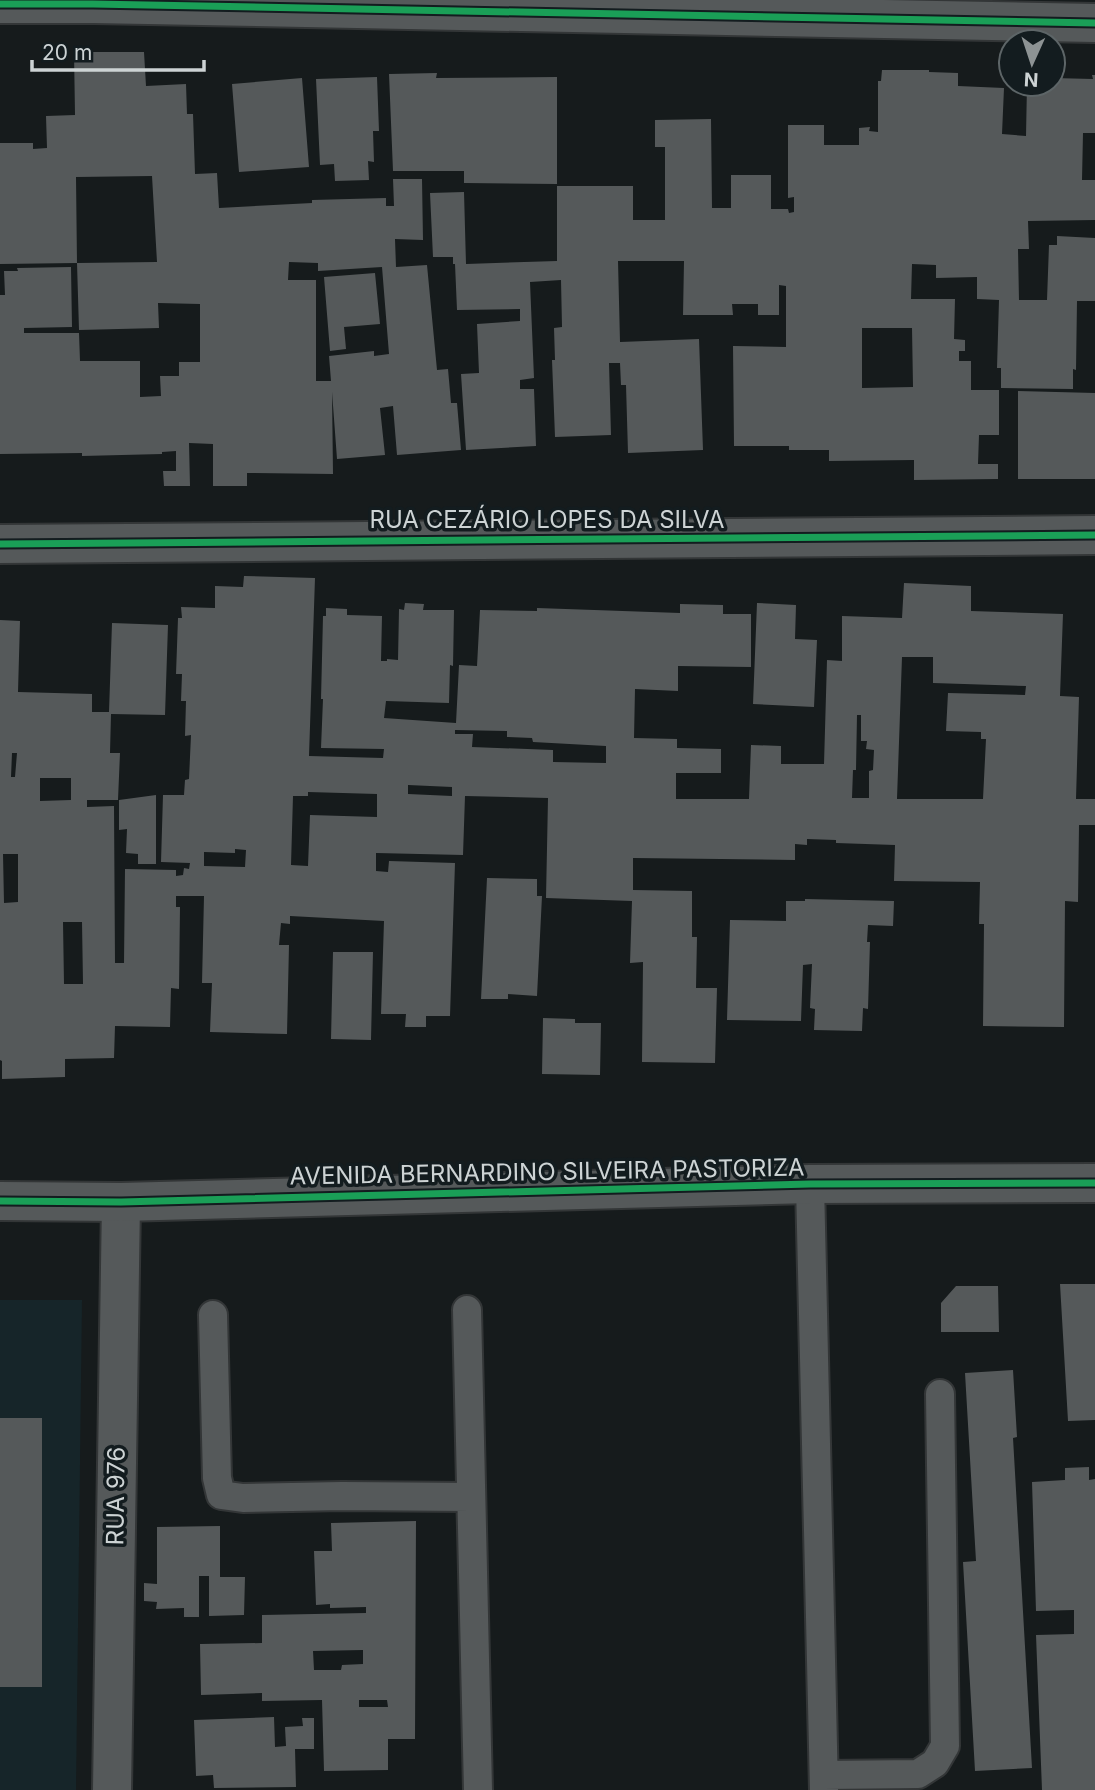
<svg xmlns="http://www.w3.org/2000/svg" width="1095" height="1790" font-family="Inter,sans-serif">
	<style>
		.built { fill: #162529 }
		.building { fill: #55595a; fill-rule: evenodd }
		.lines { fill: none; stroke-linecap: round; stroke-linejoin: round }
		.lane-casing { stroke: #333637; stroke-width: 32 }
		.street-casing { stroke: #333637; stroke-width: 42 }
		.secondary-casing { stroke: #333637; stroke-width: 42 }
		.lane { stroke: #55595a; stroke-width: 28 }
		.street { stroke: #55595a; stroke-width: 38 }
		.secondary { stroke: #55595a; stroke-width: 38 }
		.cycleway-casing { stroke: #131c1f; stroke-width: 11 }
		.cycleway { stroke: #1a9f57; stroke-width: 7 }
		.labels { text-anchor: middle; stroke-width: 7; stroke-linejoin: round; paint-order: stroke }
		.street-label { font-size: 24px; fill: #cdd3d4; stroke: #131c1f }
	</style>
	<rect width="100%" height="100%" fill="#161b1c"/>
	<path class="built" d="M 0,1300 L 82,1300 L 76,1790 L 0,1790 Z"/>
	<path class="building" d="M 74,52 L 144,52 L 146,86 L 186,84 L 187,114 L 193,114 L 195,174 L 217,173 L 219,208 L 312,203 L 312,200 L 386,198 L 386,206 L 394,206 L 393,179 L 422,179 L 423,240 L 395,239 L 396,267 L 427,265 L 437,370 L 448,369 L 451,403 L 457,403 L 461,450 L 397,455 L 393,406 L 380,408 L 385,455 L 337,459 L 332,392 L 333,474 L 247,473 L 247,486 L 213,486 L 213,444 L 189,443 L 190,486 L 164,486 L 163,471 L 176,471 L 176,451 L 162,452 L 162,454 L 82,456 L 82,453 L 0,454 L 0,295 L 5,295 L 4,271 L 18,271 L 17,268 L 71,267 L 72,327 L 24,328 L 24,333 L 79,333 L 80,361 L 140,361 L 140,397 L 161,396 L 160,376 L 179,376 L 179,362 L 200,362 L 200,304 L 158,303 L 159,328 L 79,330 L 77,263 L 157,262 L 152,176 L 76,177 L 77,263 L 0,264 L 0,143 L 33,143 L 33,149 L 47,148 L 46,116 L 75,115 ZM 289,262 L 318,263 L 318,271 L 382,267 L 389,354 L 374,356 L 374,351 L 329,356 L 331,381 L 316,381 L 316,280 L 288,280 Z
		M 882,70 L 929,70 L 929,72 L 958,73 L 958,86 L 1004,88 L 1002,134 L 1026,136 L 1027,84 L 1053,84 L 1053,78 L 1093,79 L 1092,75 L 1095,75 L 1095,133 L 1083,133 L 1082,180 L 1095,180 L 1095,220 L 1028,221 L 1029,249 L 1018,249 L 1019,300 L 1047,300 L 1049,245 L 1057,245 L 1057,236 L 1095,238 L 1095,301 L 1077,301 L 1076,370 L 1073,369 L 1073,389 L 1001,388 L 1001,368 L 997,368 L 999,300 L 977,299 L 977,277 L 936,278 L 936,265 L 912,264 L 911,299 L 955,299 L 954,339 L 965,340 L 965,351 L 959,351 L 959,361 L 971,361 L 971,390 L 999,390 L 999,435 L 979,435 L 978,464 L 998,464 L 998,479 L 914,480 L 914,460 L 829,461 L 829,450 L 789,450 L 789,446 L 734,446 L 733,346 L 786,347 L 786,286 L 779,285 L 779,315 L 758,315 L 758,304 L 732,304 L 733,315 L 683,315 L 684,261 L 618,261 L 620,342 L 699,339 L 703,450 L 628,453 L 626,385 L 621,385 L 620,363 L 609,363 L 611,435 L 555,437 L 552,360 L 555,360 L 554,328 L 562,327 L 561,280 L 530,282 L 534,378 L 520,380 L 520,389 L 534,389 L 536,446 L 466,450 L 461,374 L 479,373 L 477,324 L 520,321 L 520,309 L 457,310 L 455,264 L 453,264 L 453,257 L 433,257 L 430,193 L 464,192 L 466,264 L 557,261 L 557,186 L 633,186 L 633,220 L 665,220 L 665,147 L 655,147 L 655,120 L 711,119 L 712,208 L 731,208 L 731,175 L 771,175 L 771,209 L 788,209 L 789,213 L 794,212 L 794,197 L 788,198 L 788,125 L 824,125 L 824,145 L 859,145 L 859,128 L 870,127 L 869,131 L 878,132 L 878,81 L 881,81 ZM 862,328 L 912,328 L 913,387 L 862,388 Z
		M 437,73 L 436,78 L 557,77 L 557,184 L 464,183 L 464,171 L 393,171 L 389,74 Z
		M 377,77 L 379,131 L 373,131 L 374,162 L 368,161 L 369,180 L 335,181 L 334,164 L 320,165 L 316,79 Z
		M 302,78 L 309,167 L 239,172 L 232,84 Z
		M 375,273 L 380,324 L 344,327 L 346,349 L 330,351 L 324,277 Z
		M 1018,391 L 1095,393 L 1095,479 L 1018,479 Z
		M 244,576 L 315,578 L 309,756 L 383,758 L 384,749 L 321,748 L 323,699 L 321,699 L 323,616 L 326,616 L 326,608 L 347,609 L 347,615 L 382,616 L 381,661 L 387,661 L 387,659 L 398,660 L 399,609 L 404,610 L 405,603 L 424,604 L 423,610 L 454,610 L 453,666 L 450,665 L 449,703 L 386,701 L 384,718 L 456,723 L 459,665 L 477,666 L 480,610 L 537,611 L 537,608 L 680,613 L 680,604 L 723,605 L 723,614 L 751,614 L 751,667 L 678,666 L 678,691 L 635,689 L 634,738 L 677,739 L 677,748 L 721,749 L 721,773 L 676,773 L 676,799 L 749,799 L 751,745 L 781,746 L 781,764 L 824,764 L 827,660 L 842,661 L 842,616 L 902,618 L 904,583 L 971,586 L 971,611 L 1063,614 L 1060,696 L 1079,697 L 1076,799 L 1095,799 L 1095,825 L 1079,825 L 1078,902 L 1065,901 L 1064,1027 L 983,1026 L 984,924 L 979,924 L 980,882 L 894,881 L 895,845 L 836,843 L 836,840 L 807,839 L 807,845 L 795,844 L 795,860 L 633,858 L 633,890 L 692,891 L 692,937 L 697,937 L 696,988 L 717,988 L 715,1063 L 642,1062 L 643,962 L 630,963 L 632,901 L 546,898 L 548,798 L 465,796 L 463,855 L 376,853 L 376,871 L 388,872 L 389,861 L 455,863 L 450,1016 L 426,1016 L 426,1027 L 405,1027 L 406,1014 L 381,1014 L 384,921 L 290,916 L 290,924 L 281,923 L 279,945 L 289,945 L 287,1034 L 210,1032 L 212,983 L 202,983 L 204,896 L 176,896 L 176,907 L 180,907 L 179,989 L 171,988 L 170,1027 L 115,1026 L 114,1058 L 65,1059 L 65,1077 L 2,1079 L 2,1061 L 0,1060 L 0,620 L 20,621 L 18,692 L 92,694 L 92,712 L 109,712 L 112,623 L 168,625 L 165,715 L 111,714 L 110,753 L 120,753 L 118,800 L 87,800 L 87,807 L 114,806 L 115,963 L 124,963 L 125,869 L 176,870 L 176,876 L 183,875 L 184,868 L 189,869 L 190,863 L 161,862 L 163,795 L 184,795 L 185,780 L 189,779 L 191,735 L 185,736 L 186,701 L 181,701 L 182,674 L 176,674 L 178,618 L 182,618 L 181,607 L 215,608 L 215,586 L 243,587 ZM 902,657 L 933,657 L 933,683 L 1026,686 L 1025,695 L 948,693 L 946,731 L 981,732 L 981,739 L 986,739 L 983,799 L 897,799 ZM 857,715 L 861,715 L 861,741 L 867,741 L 866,749 L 874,750 L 873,770 L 869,771 L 869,798 L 852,798 L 853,770 L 856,770 ZM 455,730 L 507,731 L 507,737 L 532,738 L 533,742 L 606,746 L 606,763 L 553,762 L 553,750 L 472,747 L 473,734 L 455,734 ZM 12,753 L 17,753 L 15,777 L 11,777 ZM 40,778 L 71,778 L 71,800 L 40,801 ZM 408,785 L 452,787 L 452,796 L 408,794 ZM 308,792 L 377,794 L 377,817 L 310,815 L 308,866 L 291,865 L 293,796 L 308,796 ZM 235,849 L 246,850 L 245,867 L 204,866 L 204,852 L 235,853 ZM 3,854 L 18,854 L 18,902 L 4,903 ZM 63,922 L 82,922 L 83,984 L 64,984 Z
		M 757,603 L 796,605 L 795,639 L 817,640 L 814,707 L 753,704 Z
		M 156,795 L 156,864 L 138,864 L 138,854 L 126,853 L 127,829 L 119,830 L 119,800 Z
		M 487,878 L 537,879 L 537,896 L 542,896 L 537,996 L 508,994 L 508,999 L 481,999 Z
		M 805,899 L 894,901 L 893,926 L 868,925 L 867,942 L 870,942 L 868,1009 L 863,1008 L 862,1031 L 814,1030 L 815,1009 L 810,1008 L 812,964 L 803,965 L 801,1021 L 727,1020 L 730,920 L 786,921 L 786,901 L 805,901 Z
		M 333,952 L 373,952 L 371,1040 L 331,1039 Z
		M 543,1018 L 575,1019 L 575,1023 L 601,1023 L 600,1075 L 542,1074 Z
		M 1060,1284 L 1095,1284 L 1095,1420 L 1068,1421 Z
		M 956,1286 L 998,1286 L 999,1332 L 941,1332 L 941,1303 Z
		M 1013,1370 L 1017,1437 L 1013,1438 L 1032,1768 L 975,1771 L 963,1562 L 976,1561 L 965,1373 Z
		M 0,1418 L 42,1418 L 42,1687 L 0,1687 Z
		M 1089,1467 L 1089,1480 L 1095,1479 L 1095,1790 L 1042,1790 L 1036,1635 L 1074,1634 L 1074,1610 L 1036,1611 L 1032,1482 L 1065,1480 L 1065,1468 Z
		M 416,1521 L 415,1739 L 388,1739 L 388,1770 L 324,1771 L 322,1700 L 262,1701 L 262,1693 L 201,1695 L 200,1644 L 262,1643 L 262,1615 L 366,1613 L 366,1607 L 330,1608 L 330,1604 L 316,1605 L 314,1551 L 332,1551 L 331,1523 ZM 363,1650 L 363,1664 L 342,1665 L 341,1670 L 314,1670 L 313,1651 ZM 359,1700 L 387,1700 L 388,1707 L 359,1707 Z
		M 220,1526 L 220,1577 L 245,1577 L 244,1615 L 209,1616 L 209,1576 L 199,1576 L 199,1617 L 184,1617 L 184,1608 L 156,1609 L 157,1602 L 144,1601 L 144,1583 L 157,1584 L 157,1527 Z
		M 274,1717 L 275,1747 L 286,1746 L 285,1727 L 303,1726 L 302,1718 L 314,1718 L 314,1749 L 295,1749 L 296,1787 L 214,1788 L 213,1775 L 196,1776 L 194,1720 Z"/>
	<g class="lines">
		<g class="lane-casing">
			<path id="lane" d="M 810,1184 L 824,1790
				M 467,1310 L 478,1790
				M 213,1315 L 217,1478 L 221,1495 L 243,1498 L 342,1496 L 471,1497
				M 824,1775 L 918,1774 L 935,1763 L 945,1746 L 940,1394"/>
		</g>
		<g class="street-casing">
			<path id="street" d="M 0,4 L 93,4 L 1095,23
				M 0,544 L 1095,535
				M 112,1790 L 121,1202"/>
		</g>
		<g class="secondary-casing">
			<path id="secondary" d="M 0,1201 L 121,1202 L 810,1184 L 1095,1183"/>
		</g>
		<use href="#lane" class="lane"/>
		<use href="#street" class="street"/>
		<use href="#secondary" class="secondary"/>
		<g class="cycleway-casing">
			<path id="cycleway" d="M 0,4 L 93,4 L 1095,23
				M 0,544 L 1095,535
				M 0,1201 L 121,1202 L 810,1184 L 1095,1183"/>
		</g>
		<use href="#cycleway" class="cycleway"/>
	</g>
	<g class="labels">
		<g class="street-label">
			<text x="547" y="528">RUA CEZÁRIO LOPES DA SILVA</text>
			<text transform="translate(547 1172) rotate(-1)" y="8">AVENIDA BERNARDINO SILVEIRA PASTORIZA</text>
			<text transform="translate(116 1496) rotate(-89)" y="8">RUA 976</text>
		</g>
	</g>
	<g transform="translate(1032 63) rotate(183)"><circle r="33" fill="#131c1f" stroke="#5d6567" stroke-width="2"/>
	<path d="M0-5L12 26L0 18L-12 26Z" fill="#8d9394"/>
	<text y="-10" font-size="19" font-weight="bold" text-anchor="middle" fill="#cdd3d4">N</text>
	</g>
	<path d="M32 60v10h172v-10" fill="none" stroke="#cdd3d4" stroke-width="3.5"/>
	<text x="42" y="60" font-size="21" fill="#cdd3d4" stroke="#131c1f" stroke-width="5" paint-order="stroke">20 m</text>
</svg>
